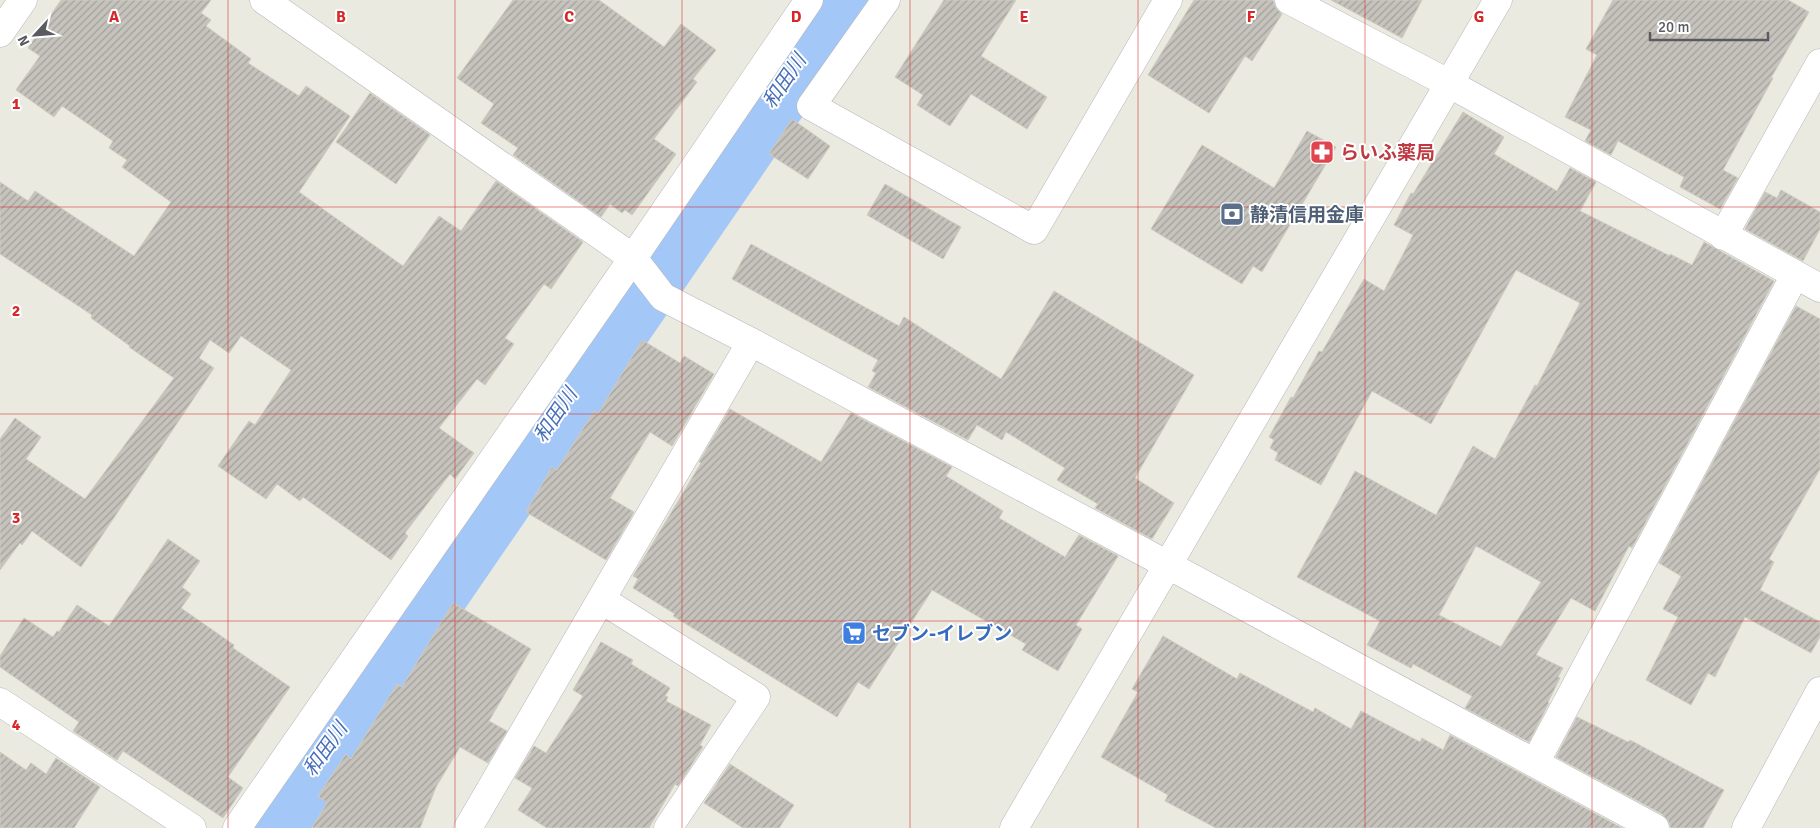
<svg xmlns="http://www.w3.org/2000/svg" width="1820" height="828" font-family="Signika,'Noto Sans JP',sans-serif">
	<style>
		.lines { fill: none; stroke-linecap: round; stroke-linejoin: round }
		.river { stroke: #a3c7f7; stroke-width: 70 }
		.building { fill: url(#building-hatch); stroke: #ceccbf; fill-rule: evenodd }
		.minor-casing { stroke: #b6b7bc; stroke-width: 29 }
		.tertiary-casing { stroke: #b6b7bc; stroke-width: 29 }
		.minor { stroke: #fff; stroke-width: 28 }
		.tertiary { stroke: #fff; stroke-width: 28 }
		.grid { fill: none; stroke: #d62828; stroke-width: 1; stroke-opacity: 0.55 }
		.labels { text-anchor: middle; stroke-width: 4; stroke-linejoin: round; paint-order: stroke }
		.health-label { font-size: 19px; font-weight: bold; fill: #be3a42; stroke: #fff; text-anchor: start }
		.service-label { font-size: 19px; font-weight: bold; fill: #4e5e75; stroke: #fff; text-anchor: start }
		.shop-label { font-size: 19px; font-weight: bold; fill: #366cbe; stroke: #fff; text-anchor: start }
		.water-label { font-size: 20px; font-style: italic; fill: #496fb7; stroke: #fff }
		.grid-label { font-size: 16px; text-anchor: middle; font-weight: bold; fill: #d62828; stroke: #fff; stroke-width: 4; stroke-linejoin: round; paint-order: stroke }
	</style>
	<defs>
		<pattern id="building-hatch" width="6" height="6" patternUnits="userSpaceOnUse" patternTransform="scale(1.25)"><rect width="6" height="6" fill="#c6c3bd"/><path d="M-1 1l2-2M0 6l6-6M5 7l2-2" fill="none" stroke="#a4a19d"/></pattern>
	</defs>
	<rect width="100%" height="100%" fill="#eaeae0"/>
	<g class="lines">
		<path class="river" d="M 268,828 L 327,748 L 840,0"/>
	</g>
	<path class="building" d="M 61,0 L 211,0 L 201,13 L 211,20 L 206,26 L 251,59 L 248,63 L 299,96 L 306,86 L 350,116 L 299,192 L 403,266 L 439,216 L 461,231 L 496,181 L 583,242 L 551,289 L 544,284 L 505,338 L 514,344 L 485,385 L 477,379 L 439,428 L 474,453 L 455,479 L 450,474 L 405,533 L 408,536 L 391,560 L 303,497 L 300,501 L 277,484 L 266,499 L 218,466 L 249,421 L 255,425 L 291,370 L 241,336 L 229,353 L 210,340 L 199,358 L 214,368 L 81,567 L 32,531 L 22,545 L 20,543 L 0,570 L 0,439 L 15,418 L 41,437 L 26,459 L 85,499 L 174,378 L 129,347 L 130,346 L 91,318 L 92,315 L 0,254 L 0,182 L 28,201 L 35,191 L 134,256 L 171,202 L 122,167 L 127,160 L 109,148 L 113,141 L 62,106 L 54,117 L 16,90 L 40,56 L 28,48 Z
		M 513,0 L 599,0 L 664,47 L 681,24 L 716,50 L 693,79 L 697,82 L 654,139 L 676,154 L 632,215 L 625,210 L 622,213 L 610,204 L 601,217 L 513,155 L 518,148 L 481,123 L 494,104 L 457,78 Z
		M 944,0 L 1016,0 L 981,56 L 1047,97 L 1027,129 L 971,94 L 950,126 L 917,105 L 923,95 L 895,77 Z
		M 1194,0 L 1273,0 L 1276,8 L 1282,14 L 1252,61 L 1245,56 L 1209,113 L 1148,75 Z
		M 1331,0 L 1422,0 L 1402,38 Z
		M 1613,0 L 1788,0 L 1809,12 L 1771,78 L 1773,78 L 1723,170 L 1738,178 L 1720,209 L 1680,187 L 1684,177 L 1618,141 L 1611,155 L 1585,141 L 1591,130 L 1565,117 L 1597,55 L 1586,49 Z
		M 370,93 L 430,135 L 396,184 L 336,142 Z
		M 1463,112 L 1504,137 L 1494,154 L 1557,191 L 1570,168 L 1596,182 L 1580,211 L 1670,256 L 1670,254 L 1692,265 L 1704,242 L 1774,281 L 1632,548 L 1629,546 L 1595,611 L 1571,598 L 1536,655 L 1563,668 L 1558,677 L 1560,678 L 1548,702 L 1549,703 L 1529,742 L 1465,708 L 1472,696 L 1413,664 L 1411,668 L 1367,645 L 1380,621 L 1297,577 L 1355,471 L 1436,515 L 1473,446 L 1495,459 L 1535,385 L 1537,386 L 1580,303 L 1516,270 L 1431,424 L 1372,391 L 1321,485 L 1275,460 L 1278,453 L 1270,448 L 1274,440 L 1269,437 L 1291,397 L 1293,398 L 1319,351 L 1322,352 L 1364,279 L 1384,291 L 1413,235 L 1394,225 L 1411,193 L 1413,194 ZM 1476,546 L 1541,582 L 1501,647 L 1439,615 Z
		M 792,119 L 830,146 L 808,179 L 769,154 Z
		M 1307,131 L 1336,147 L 1262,272 L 1253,266 L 1242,284 L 1151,229 L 1202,145 L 1274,188 Z
		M 885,184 L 961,227 L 943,259 L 867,215 Z
		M 1781,190 L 1820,212 L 1820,229 L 1803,261 L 1745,229 L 1765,192 L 1777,198 Z
		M 751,244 L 899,326 L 904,317 L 1001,379 L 1054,291 L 1194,375 L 1135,478 L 1174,503 L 1152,539 L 1095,508 L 1098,504 L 1057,480 L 1065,468 L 1006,432 L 1002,440 L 977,425 L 968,440 L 868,387 L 876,373 L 872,371 L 878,360 L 732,279 Z
		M 1796,306 L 1820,319 L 1820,469 L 1769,559 L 1774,562 L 1760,590 L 1820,622 L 1820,637 L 1811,653 L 1745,617 L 1715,677 L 1708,673 L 1691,705 L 1646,680 L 1678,617 L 1663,609 L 1681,576 L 1659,563 Z
		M 642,340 L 680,363 L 684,356 L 714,374 L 672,446 L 650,432 L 610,498 L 634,512 L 606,560 L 526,512 L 552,467 L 557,470 L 594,411 L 598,414 Z
		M 730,409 L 821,462 L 851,413 L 952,467 L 946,476 L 1003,511 L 999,518 L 1065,557 L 1079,535 L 1118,556 L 1076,625 L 1082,629 L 1058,671 L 1022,650 L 1026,644 L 932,590 L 869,689 L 858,682 L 837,717 L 673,616 L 675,614 L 633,588 L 638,579 L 633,576 L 701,463 L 699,462 Z
		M 168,539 L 200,561 L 182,587 L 191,594 L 181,608 L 234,645 L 233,648 L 290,687 L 228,777 L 243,788 L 223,818 L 123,751 L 117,760 L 73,731 L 79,722 L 0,667 L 0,656 L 24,618 L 53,637 L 57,631 L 59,632 L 77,605 L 109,626 Z
		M 453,603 L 531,649 L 489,721 L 507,731 L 488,763 L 460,747 L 436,787 L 420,828 L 312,828 L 327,803 L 318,796 L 346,754 L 351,759 L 397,684 L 402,687 Z
		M 1163,636 L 1237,679 L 1240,673 L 1313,712 L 1315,708 L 1351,729 L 1361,711 L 1420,742 L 1422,738 L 1443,750 L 1450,735 L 1622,828 L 1216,828 L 1165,801 L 1168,795 L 1101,757 L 1138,692 L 1132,689 Z
		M 601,642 L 633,660 L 631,664 L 670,688 L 665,696 L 668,697 L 666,701 L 711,725 L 700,745 L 703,747 L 678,786 L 675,784 L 649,828 L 547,828 L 518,810 L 532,788 L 515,778 L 534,746 L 546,753 L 583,696 L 573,690 Z
		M 1577,717 L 1628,742 L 1630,740 L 1724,790 L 1703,828 L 1671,828 L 1668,820 L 1662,814 L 1556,757 Z
		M 0,752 L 26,770 L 31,763 L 46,774 L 56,758 L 100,787 L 74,828 L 0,828 Z
		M 730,764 L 794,805 L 779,828 L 743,828 L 704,803 Z"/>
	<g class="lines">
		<g class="minor-casing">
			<path id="minor" d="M 264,0 L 633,258 L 663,297 L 751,342 L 1168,565 L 1655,828
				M 886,0 L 811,106 L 1034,230 L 1168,0
				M 1289,0 L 1450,84 L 1820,288
				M 0,33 L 23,0
				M 1723,236 L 1820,63
				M 602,600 L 756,697 L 668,828
				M 0,702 L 192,828
				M 1535,763 L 1795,275
				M 237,828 L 633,258 L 809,0
				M 468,828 L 751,342
				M 1746,828 L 1820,691"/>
		</g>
		<g class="tertiary-casing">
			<path id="tertiary" d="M 1014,828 L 1498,0"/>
		</g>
		<use href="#minor" class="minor"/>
		<use href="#tertiary" class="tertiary"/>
	</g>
	<path class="grid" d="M 228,0 L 228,828M 455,0 L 455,828M 682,0 L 682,828M 910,0 L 910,828M 1138,0 L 1138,828M 1365,0 L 1365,828M 1592,0 L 1592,828M 0,207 L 1820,207M 0,414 L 1820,414M 0,621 L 1820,621"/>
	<defs>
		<g id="pharmacy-square" transform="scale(1.25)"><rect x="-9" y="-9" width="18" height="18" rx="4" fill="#e0444e" stroke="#fff"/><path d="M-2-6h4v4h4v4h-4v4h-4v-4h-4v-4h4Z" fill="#fff"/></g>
		<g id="bank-square" transform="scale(1.25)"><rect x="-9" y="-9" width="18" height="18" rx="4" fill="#5c6f8a" stroke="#fff"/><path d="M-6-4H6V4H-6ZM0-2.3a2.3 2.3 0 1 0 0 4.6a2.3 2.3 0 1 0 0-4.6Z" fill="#fff"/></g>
		<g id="supermarket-square" transform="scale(1.25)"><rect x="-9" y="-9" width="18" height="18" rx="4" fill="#3f7fe0" stroke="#fff"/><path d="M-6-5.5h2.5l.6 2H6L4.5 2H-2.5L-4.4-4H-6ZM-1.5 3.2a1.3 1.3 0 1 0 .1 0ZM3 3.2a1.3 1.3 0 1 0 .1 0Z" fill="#fff"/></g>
	</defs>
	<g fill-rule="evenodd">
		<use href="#pharmacy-square" x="1322" y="152"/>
		<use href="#bank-square" x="1232" y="214"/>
		<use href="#supermarket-square" x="854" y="633"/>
	</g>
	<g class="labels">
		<g class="health-label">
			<text x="1340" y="159">らいふ薬局</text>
		</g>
		<g class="service-label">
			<text x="1250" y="221">静清信用金庫</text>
		</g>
		<g class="shop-label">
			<text x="872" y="640">セブン-イレブン</text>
		</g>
		<g class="water-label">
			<text transform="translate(784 81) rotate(-56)" y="7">和田川</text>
			<text transform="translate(555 415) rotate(-56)" y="7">和田川</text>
			<text transform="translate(325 749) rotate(-55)" y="7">和田川</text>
		</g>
	</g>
	<g class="grid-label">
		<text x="114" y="22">A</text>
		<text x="341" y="22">B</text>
		<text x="569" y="22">C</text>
		<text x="796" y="22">D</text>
		<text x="1024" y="22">E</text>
		<text x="1251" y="22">F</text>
		<text x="1479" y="22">G</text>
		<text x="16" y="109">1</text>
		<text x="16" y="316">2</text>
		<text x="16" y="523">3</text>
		<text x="16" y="730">4</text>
	</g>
	<g transform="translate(35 35) rotate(244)" stroke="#ffffff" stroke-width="4" paint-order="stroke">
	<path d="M0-4L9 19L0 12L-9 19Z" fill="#595b60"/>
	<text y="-8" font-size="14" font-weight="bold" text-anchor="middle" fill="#595b60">N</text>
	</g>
	<path d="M1650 32v8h118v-8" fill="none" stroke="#595b60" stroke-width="2.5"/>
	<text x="1658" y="32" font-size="15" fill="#595b60" stroke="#ffffff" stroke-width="4" paint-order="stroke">20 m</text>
</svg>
